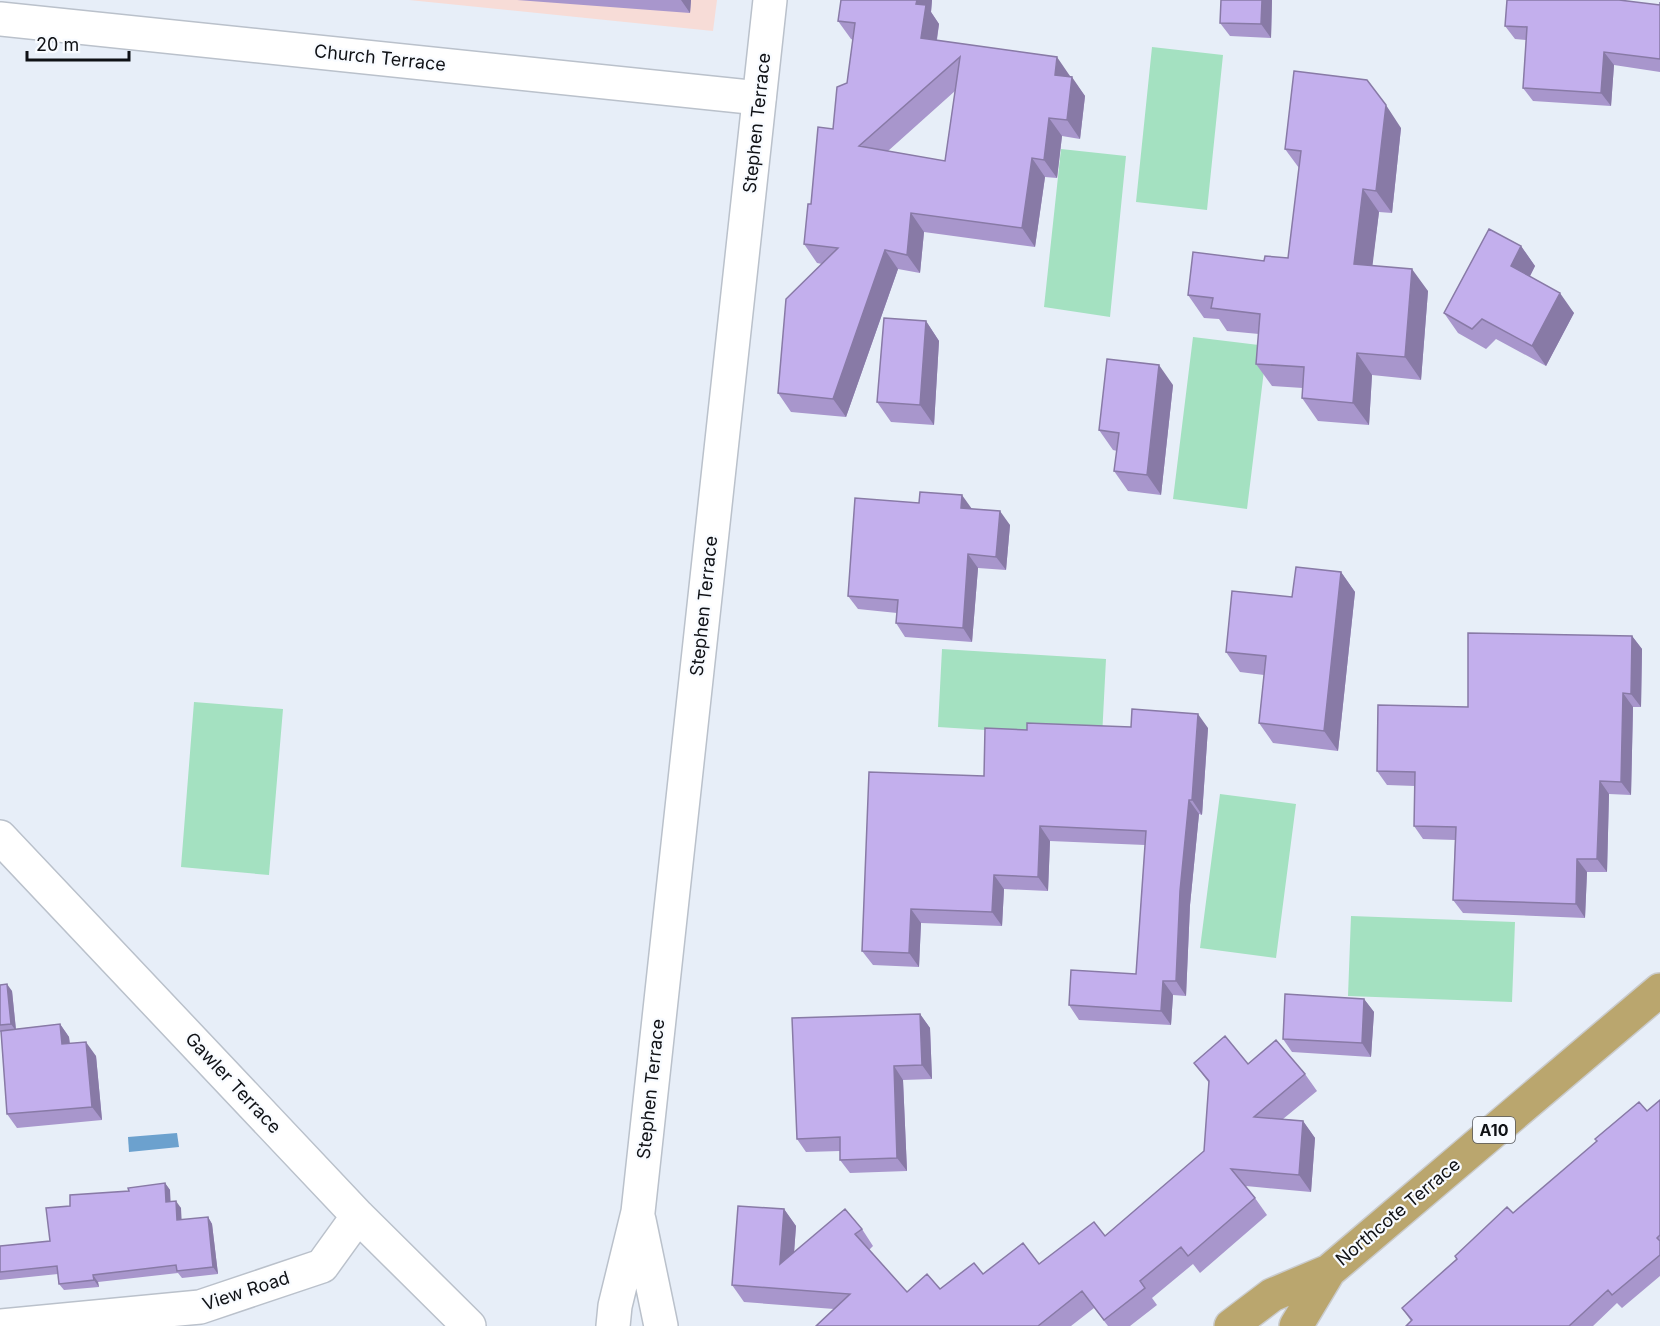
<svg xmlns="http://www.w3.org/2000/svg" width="1660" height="1326" font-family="Inter,sans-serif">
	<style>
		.education { fill: #f7dcd7 }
		.green { fill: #a4e1c1 }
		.water { fill: #6ca1ce }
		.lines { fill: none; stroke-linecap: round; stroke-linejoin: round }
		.minor-casing { stroke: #bac1cb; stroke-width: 36 }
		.secondary-casing { stroke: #bac1cb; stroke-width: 36 }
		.trunk-casing { stroke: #cacbcc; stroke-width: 36 }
		.minor { stroke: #fff; stroke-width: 33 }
		.secondary { stroke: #fff; stroke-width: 33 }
		.trunk { stroke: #baa66e; stroke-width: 33 }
		.wall { fill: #a896cc; fill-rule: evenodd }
		.shaded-wall { fill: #887aa6 }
		.building { fill: #c3afed; stroke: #887aa6; stroke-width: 1.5; fill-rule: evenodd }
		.labels { text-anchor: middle; stroke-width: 4.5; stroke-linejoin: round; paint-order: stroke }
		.shield { fill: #f8fbff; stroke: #55575b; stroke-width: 1.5 }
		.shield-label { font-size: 16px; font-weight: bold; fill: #0f1115 }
		.street-label { font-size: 18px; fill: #0f1115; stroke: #f8fbff }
	</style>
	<rect width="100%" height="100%" fill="#e7eef8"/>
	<path class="education" d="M 409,0 L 717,0 L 713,31 Z"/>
	<path class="green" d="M 1152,47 L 1223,55 L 1207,210 L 1136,202 Z
		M 1061,149 L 1126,156 L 1110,317 L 1044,307 Z
		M 1193,337 L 1267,346 L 1247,509 L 1173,499 Z
		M 942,649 L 1106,659 L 1102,737 L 938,727 Z
		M 194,702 L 283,709 L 269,875 L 181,867 Z
		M 1220,794 L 1296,804 L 1276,958 L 1200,948 Z
		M 1351,916 L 1515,922 L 1512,1002 L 1348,996 Z"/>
	<path class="water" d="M 177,1133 L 179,1147 L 129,1152 L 128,1137 Z"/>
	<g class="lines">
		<g class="minor-casing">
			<path id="minor" d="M 0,19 L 759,98
				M 0,837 L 358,1216 L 469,1326
				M 0,1326 L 200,1307 L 322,1266 L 358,1216"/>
		</g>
		<g class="secondary-casing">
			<path id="secondary" d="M 639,1220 L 661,1326
				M 613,1326 L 615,1306 L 638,1212 L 770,0"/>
		</g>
		<g class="trunk-casing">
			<path id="trunk" d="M 1231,1326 L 1272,1295 L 1329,1271 L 1660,990
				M 1296,1326 L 1329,1271"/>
		</g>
		<use href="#minor" class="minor"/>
		<use href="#secondary" class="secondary"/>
		<use href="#trunk" class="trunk"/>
	</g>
	<path class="wall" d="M 517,0 L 691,0 L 690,13 Z
		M 841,0 L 932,0 L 931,12 L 939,24 L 937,40 L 1070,76 L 1085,96 L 1080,139 L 1062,136 L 1057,178 L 1045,177 L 1035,247 L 924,232 L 920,273 L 898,269 L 846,417 L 791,412 L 778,393 L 822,264 L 817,263 L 804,244 L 811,204 L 847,83 L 853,40 L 851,39 L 838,21 ZM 955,91 L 945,161 L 888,151 Z
		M 1272,0 L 1271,38 L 1230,36 L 1220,23 Z
		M 1660,2 L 1660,72 L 1614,65 L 1611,106 L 1533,101 L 1523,88 L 1526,40 L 1515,39 L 1505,26 L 1660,5 Z
		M 1401,128 L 1392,213 L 1379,212 L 1372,265 L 1428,291 L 1421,380 L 1372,375 L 1369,425 L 1318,421 L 1302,398 L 1303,388 L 1272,386 L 1256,364 L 1259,334 L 1227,331 L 1219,319 L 1204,318 L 1188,295 L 1264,261 L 1288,258 L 1299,168 L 1285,149 Z
		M 1521,246 L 1535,266 L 1530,276 L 1574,313 L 1546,366 L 1496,339 L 1486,349 L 1458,333 L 1444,313 Z
		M 926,321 L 939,341 L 934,425 L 891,422 L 877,402 Z
		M 1173,385 L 1161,495 L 1128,491 L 1114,471 L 1117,451 L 1113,450 L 1099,430 Z
		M 972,509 L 1010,525 L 1006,570 L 978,568 L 972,642 L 905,637 L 896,623 L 897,613 L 858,609 L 848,596 Z
		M 1341,572 L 1355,592 L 1338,751 L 1273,743 L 1259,723 L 1264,675 L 1240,672 L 1226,652 L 1292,597 Z
		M 1632,636 L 1642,649 L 1641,707 L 1633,707 L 1631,795 L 1609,794 L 1607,872 L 1587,872 L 1585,918 L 1463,913 L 1453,900 L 1455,840 L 1423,839 L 1414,826 L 1415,786 L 1387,785 L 1377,771 L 1468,707 Z
		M 1131,727 L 1208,728 L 1202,815 L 1199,814 L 1190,905 L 1186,996 L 1173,995 L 1171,1025 L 1079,1020 L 1069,1005 L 1136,974 L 1145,845 L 1050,841 L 1048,891 L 1004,889 L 1002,926 L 921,923 L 919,967 L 873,965 L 862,951 L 984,776 L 1027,730 Z
		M 0,985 L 12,991 L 16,1029 L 60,1024 L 69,1037 L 70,1044 L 96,1056 L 102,1120 L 17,1128 L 7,1114 L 1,1032 L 0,1032 Z
		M 1364,999 L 1374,1012 L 1371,1057 L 1292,1052 L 1283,1039 Z
		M 920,1014 L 930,1028 L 932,1079 L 903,1080 L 907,1171 L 850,1173 L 840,1160 L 840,1151 L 806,1152 L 797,1139 Z
		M 1194,1063 L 1248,1064 L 1305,1074 L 1317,1091 L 1283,1119 L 1303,1121 L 1315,1138 L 1311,1192 L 1246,1186 L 1255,1198 L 1267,1215 L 1200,1273 L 1193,1264 L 1152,1298 L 1157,1305 L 1130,1326 L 1108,1326 L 1094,1308 L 1071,1326 L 816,1326 L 834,1309 L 744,1302 L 732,1285 L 784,1209 L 796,1226 L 794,1252 L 862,1229 L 873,1246 L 869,1250 L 907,1292 L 940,1289 L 983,1274 L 1039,1264 L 1105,1236 L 1204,1151 L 1209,1083 Z
		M 1660,1100 L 1660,1276 L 1622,1308 L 1617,1303 L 1593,1326 L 1406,1326 L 1411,1321 L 1402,1308 L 1457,1259 L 1455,1256 L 1513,1213 L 1647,1111 Z
		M 165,1183 L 170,1190 L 170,1202 L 181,1208 L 181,1220 L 208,1217 L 212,1224 L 218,1274 L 182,1278 L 178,1273 L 98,1282 L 99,1287 L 64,1290 L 59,1284 L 58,1274 L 0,1280 L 0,1246 L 50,1241 L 70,1206 L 129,1191 Z"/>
	<path class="shaded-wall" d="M 681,0 L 691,0 L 690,13 Z
		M 917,0 L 932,0 L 931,12 L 939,24 L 934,57 L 921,38 L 916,4 Z
		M 1262,0 L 1272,0 L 1271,38 L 1261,24 Z
		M 1604,52 L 1614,65 L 1611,106 L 1601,93 Z
		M 1057,57 L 1070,76 L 1068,93 L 1055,75 Z
		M 1072,77 L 1085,96 L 1080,139 L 1067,120 Z
		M 1386,105 L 1401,128 L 1392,213 L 1376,191 Z
		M 1049,118 L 1062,136 L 1057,178 L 1044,160 Z
		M 1032,158 L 1045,177 L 1035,247 L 1022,228 Z
		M 1363,189 L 1379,212 L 1370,286 L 1354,264 Z
		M 911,213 L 924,232 L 920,273 L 907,255 Z
		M 1521,246 L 1535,266 L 1525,286 L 1511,266 Z
		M 885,250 L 898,269 L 846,417 L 833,399 Z
		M 1412,269 L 1428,291 L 1421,380 L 1405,357 Z
		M 1560,293 L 1574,313 L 1546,366 L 1532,346 Z
		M 926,321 L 939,341 L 934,425 L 920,405 Z
		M 1357,353 L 1372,375 L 1369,425 L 1353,403 Z
		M 1159,365 L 1173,385 L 1161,495 L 1147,475 Z
		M 962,495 L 972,509 L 961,508 Z
		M 1000,511 L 1010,525 L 1006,570 L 996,557 Z
		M 968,554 L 978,568 L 972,642 L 963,628 Z
		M 1341,572 L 1355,592 L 1338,751 L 1324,731 Z
		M 1632,636 L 1642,649 L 1641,707 L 1631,694 Z
		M 1623,693 L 1633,707 L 1631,795 L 1621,782 Z
		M 1198,714 L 1208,728 L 1202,815 L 1192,800 Z
		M 1600,781 L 1609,794 L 1607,872 L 1597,859 Z
		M 1189,800 L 1199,814 L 1190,905 L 1186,996 L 1176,981 L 1180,891 Z
		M 1040,826 L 1050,841 L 1048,891 L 1038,877 Z
		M 1577,859 L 1587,872 L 1585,918 L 1576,904 Z
		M 994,875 L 1004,889 L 1002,926 L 992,912 Z
		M 911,909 L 921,923 L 919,967 L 909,953 Z
		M 1163,981 L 1173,995 L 1171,1025 L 1161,1011 Z
		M 7,984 L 12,991 L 16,1031 L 11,1024 Z
		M 1364,999 L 1374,1012 L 1371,1057 L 1362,1043 Z
		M 920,1014 L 930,1028 L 932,1079 L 922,1065 Z
		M 60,1024 L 69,1037 L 71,1058 L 62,1044 Z
		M 86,1042 L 96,1056 L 102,1120 L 92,1107 Z
		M 894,1066 L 903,1080 L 907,1171 L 897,1158 Z
		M 1303,1121 L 1315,1138 L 1311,1192 L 1299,1175 Z
		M 165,1183 L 170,1190 L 171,1209 L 166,1202 Z
		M 176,1201 L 181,1208 L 182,1227 L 177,1220 Z
		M 784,1209 L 796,1226 L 792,1281 L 780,1264 Z
		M 208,1217 L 212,1224 L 218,1274 L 213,1267 Z
		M 93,1275 L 98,1282 L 99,1287 L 94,1280 Z"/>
	<path class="building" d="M 841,0 L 917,0 L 916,4 L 926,5 L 921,38 L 1057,57 L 1055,75 L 1072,77 L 1067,120 L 1049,118 L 1044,160 L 1032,158 L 1022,228 L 911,213 L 907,255 L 885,250 L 833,399 L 778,393 L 786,299 L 838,248 L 804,244 L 808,204 L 811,204 L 818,127 L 833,129 L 837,87 L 847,83 L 855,23 L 838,21 ZM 960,57 L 945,161 L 859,146 Z
		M 1221,0 L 1262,0 L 1261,24 L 1220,23 Z
		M 1507,0 L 1619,0 L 1660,5 L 1660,2 L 1660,59 L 1604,52 L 1601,93 L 1523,88 L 1527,27 L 1505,26 Z
		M 1294,71 L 1367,80 L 1386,105 L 1376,191 L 1363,189 L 1354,264 L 1412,269 L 1405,357 L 1357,353 L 1353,403 L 1302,398 L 1304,367 L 1256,364 L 1260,314 L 1211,308 L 1213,298 L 1188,295 L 1193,252 L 1264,261 L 1265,256 L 1288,258 L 1301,151 L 1285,149 Z
		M 1489,229 L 1521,246 L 1511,266 L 1560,293 L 1532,346 L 1482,319 L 1472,329 L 1444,313 Z
		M 884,318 L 926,321 L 920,405 L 877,402 Z
		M 1107,359 L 1159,365 L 1147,475 L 1114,471 L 1119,433 L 1099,430 Z
		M 920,492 L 962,495 L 961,508 L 1000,511 L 996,557 L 968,554 L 963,628 L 896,623 L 898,600 L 848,596 L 855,498 L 919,503 Z
		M 1296,567 L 1341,572 L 1324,731 L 1259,723 L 1266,656 L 1226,652 L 1232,591 L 1292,597 Z
		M 1468,633 L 1632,636 L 1631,694 L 1623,693 L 1621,782 L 1600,781 L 1597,859 L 1577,859 L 1576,904 L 1453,900 L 1456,827 L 1414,826 L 1415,772 L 1377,771 L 1378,705 L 1468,707 Z
		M 1132,709 L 1198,714 L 1192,800 L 1189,800 L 1180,891 L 1176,981 L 1163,981 L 1161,1011 L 1069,1005 L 1071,970 L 1136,974 L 1146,831 L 1040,826 L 1038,877 L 994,875 L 992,912 L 911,909 L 909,953 L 862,951 L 869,772 L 984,776 L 985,728 L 1027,730 L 1027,723 L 1131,727 Z
		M 7,984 L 11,1024 L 0,1025 L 0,985 Z
		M 1285,994 L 1364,999 L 1362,1043 L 1283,1039 Z
		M 920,1014 L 922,1065 L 894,1066 L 897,1158 L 840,1160 L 840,1137 L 797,1139 L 792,1018 Z
		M 60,1024 L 62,1044 L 86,1042 L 92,1107 L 7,1114 L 1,1031 Z
		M 1225,1036 L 1248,1064 L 1276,1040 L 1305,1074 L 1254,1117 L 1303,1121 L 1299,1175 L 1231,1169 L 1255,1198 L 1188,1256 L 1181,1247 L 1140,1281 L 1145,1288 L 1104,1320 L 1082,1291 L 1038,1326 L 816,1326 L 850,1294 L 732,1285 L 738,1206 L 784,1209 L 780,1264 L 845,1209 L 862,1229 L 855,1234 L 907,1292 L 927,1274 L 940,1289 L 974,1263 L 983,1274 L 1023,1243 L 1039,1264 L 1094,1222 L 1105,1236 L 1204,1151 L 1209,1081 L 1194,1063 Z
		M 1660,1100 L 1660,1235 L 1657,1238 L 1660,1241 L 1660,1255 L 1612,1295 L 1608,1290 L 1569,1326 L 1406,1326 L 1412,1320 L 1402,1308 L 1457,1259 L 1455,1256 L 1507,1207 L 1513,1213 L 1597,1141 L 1595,1139 L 1639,1102 L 1647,1111 Z
		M 165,1183 L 166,1202 L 176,1201 L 177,1220 L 208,1217 L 213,1267 L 177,1271 L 176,1265 L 93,1275 L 94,1280 L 59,1284 L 57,1266 L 0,1272 L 0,1246 L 50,1241 L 46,1208 L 70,1206 L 70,1195 L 129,1191 L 128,1188 Z"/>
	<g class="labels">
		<rect class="shield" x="1473" y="1117" width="42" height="26" rx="4.5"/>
		<g class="shield-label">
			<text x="1494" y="1136">A10</text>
		</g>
		<g class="street-label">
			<text transform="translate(380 58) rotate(6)" y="6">Church Terrace</text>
			<text transform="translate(757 123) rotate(-84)" y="6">Stephen Terrace</text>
			<text transform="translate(704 606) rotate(-84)" y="6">Stephen Terrace</text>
			<text transform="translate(233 1083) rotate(47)" y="6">Gawler Terrace</text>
			<text transform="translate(651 1089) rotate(-84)" y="6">Stephen Terrace</text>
			<text transform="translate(1398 1212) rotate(-40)" y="6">Northcote Terrace</text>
			<text transform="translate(246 1291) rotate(-18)" y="6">View Road</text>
		</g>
	</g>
	<path d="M27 51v9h102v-9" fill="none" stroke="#0f1115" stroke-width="3"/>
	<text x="36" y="51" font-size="18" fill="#0f1115" stroke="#f8fbff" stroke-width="4.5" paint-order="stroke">20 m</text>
</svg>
